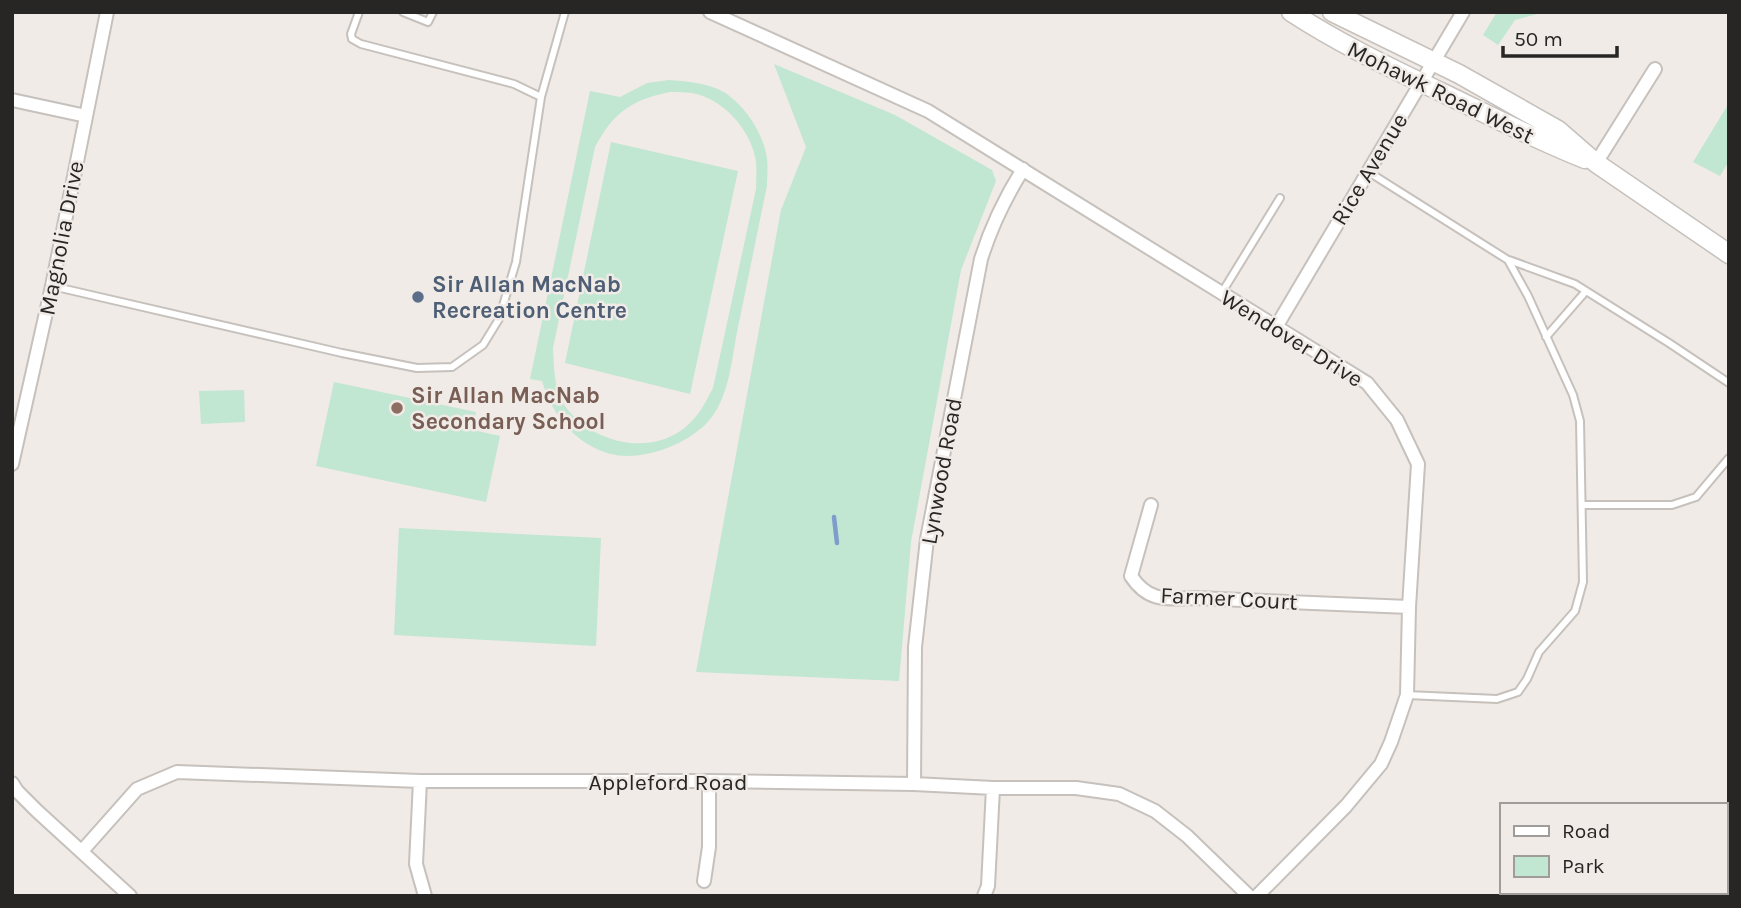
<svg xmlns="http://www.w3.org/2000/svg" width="1741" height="908" font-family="Karla,sans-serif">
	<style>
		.green { fill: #c1e6d2; fill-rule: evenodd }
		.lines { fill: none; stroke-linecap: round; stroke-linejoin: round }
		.stream { stroke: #7e9dcb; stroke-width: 4.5 }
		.service-casing { stroke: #c6c1bc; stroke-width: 10 }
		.minor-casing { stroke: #c6c1bc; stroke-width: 16 }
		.secondary-casing { stroke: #c6c1bc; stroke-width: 21 }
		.service { stroke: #fff; stroke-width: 6 }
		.minor { stroke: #fff; stroke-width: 12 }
		.secondary { stroke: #fff; stroke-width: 18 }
		.service-dot { fill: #5c6f8a; stroke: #f0ebe6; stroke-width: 2.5 }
		.education-dot { fill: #8d6e63; stroke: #f0ebe6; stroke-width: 2.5 }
		.labels { text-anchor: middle; stroke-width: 5; stroke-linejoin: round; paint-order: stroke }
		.street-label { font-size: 23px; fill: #282625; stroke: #f0ebe6 }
		.service-label { font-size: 23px; font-weight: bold; fill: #4e5e75; stroke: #f0ebe6; text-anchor: start }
		.education-label { font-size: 23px; font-weight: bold; fill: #785e54; stroke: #f0ebe6; text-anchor: start }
	</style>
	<rect width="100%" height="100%" fill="#f0ebe6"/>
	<path class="green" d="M 1497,12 L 1545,12 L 1515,20 L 1498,45 L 1483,35 Z
		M 774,64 L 895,115 L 992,170 L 996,181 L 961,270 L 911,542 L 899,681 L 696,672 L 781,210 L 806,147 Z
		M 669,80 C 686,81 703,83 718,89 C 742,100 764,133 767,159 C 768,168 767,178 767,186 C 757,233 748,280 738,327 C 732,356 730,394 711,418 C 691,444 642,462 611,454 C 576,445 552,415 542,381 L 530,379 L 590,91 L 620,97 L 647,83 ZM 670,92 C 677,92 685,92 692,93 C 724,99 751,130 756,161 C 757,170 756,180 756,189 L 713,388 C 706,401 700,414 689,424 C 653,458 592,444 565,406 C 554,390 554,368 553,348 L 595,147 C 614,112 631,100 670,92 Z
		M 1729,103 L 1729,161 L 1720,176 L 1693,162 Z
		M 611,142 L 738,171 L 690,394 L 565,363 Z
		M 334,382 L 476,412 L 473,430 L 500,436 L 486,502 L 316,466 Z
		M 244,390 L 245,422 L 201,424 L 199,391 Z
		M 399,528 L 601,538 L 596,646 L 394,635 Z"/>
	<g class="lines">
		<path class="stream" d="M 834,517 L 837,543"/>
		<g class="service-casing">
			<path id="service" d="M 359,12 L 351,34 L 352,39 L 361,44 L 514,84 L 541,97
				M 403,12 L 428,22 L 433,12
				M 1367,171 L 1508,260 L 1528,296 L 1573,395 L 1580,421 L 1583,582 L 1575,611 L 1539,652 L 1527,679 L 1518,692 L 1497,699 L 1407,695
				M 1509,260 L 1575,284 L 1669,343 L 1729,383
				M 52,286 L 342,353 L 417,368 L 452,367 L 483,345 L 499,319 L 516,262 L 541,97 L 565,12
				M 1221,294 L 1280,198
				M 1546,337 L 1586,291
				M 1582,505 L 1672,505 L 1696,497 L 1729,458"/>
		</g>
		<g class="minor-casing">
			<path id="minor" d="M 710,12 L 928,111 L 1367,383 L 1397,420 L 1418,464 L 1409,607 L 1407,695 L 1391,742 L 1381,764 L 1346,806 L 1257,896
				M 12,100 L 86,116
				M 1596,163 L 1655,69
				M 1276,327 L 1463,12
				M 12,464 L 52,286 L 107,12
				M 1151,505 L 1131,576 C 1148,602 1166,599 1195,598 L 1409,607
				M 420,781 L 416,864 L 425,896
				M 12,783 L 17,791 L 37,811 L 130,896
				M 914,784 L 915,647 L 927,539 L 981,259 C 991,227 1005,198 1023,169
				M 82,851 L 137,789 L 177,772 L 420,781 L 709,781 L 914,784 L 993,788 L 1076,788 L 1119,794 L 1155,811 L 1187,836 L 1249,896
				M 704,881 L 709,847 L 709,781
				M 984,896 L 988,886 L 993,788"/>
		</g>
		<g class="secondary-casing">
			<path id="secondary" d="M 1291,12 C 1340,44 1391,68 1443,93 C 1491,116 1536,140 1585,159
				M 1332,12 L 1459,74 L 1558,130 L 1596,163 L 1729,254"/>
		</g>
		<use href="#service" class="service"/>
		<use href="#minor" class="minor"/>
		<use href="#secondary" class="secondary"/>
	</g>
	<circle class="service-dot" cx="418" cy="297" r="7"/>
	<circle class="education-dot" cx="397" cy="408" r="7"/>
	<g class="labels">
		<g class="street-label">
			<text transform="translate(1441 92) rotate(26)" y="8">Mohawk Road West</text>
			<text transform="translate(1369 169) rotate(-59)" y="8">Rice Avenue</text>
			<text transform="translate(61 238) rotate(-79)" y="8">Magnolia Drive</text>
			<text transform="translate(1292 338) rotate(32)" y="8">Wendover Drive</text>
			<text transform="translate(941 471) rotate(-80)" y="8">Lynwood Road</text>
			<text transform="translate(1229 598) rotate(3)" y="8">Farmer Court</text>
			<text x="668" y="790">Appleford Road</text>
		</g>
		<g class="service-label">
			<text x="432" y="292">Sir Allan MacNab<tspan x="432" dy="26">Recreation Centre</tspan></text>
		</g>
		<g class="education-label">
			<text x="411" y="403">Sir Allan MacNab<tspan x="411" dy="26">Secondary School</tspan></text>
		</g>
	</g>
	<rect width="1741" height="908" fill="none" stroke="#282625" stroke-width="28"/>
	<rect x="1500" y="803" width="228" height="91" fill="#f0ebe6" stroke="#a09c99" stroke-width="2"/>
	<rect x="1514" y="826" width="35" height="10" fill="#ffffff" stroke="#a09c99" stroke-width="2"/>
	<text x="1562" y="838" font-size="21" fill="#282625">Road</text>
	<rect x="1514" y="856" width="35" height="21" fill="#c1e6d2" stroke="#a09c99" stroke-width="2"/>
	<text x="1562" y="873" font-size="21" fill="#282625">Park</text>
	<path d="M1503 46v10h114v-10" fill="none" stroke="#282625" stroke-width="3.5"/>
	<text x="1514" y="46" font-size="21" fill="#282625" stroke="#f0ebe6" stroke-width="5" paint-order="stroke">50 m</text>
</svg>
